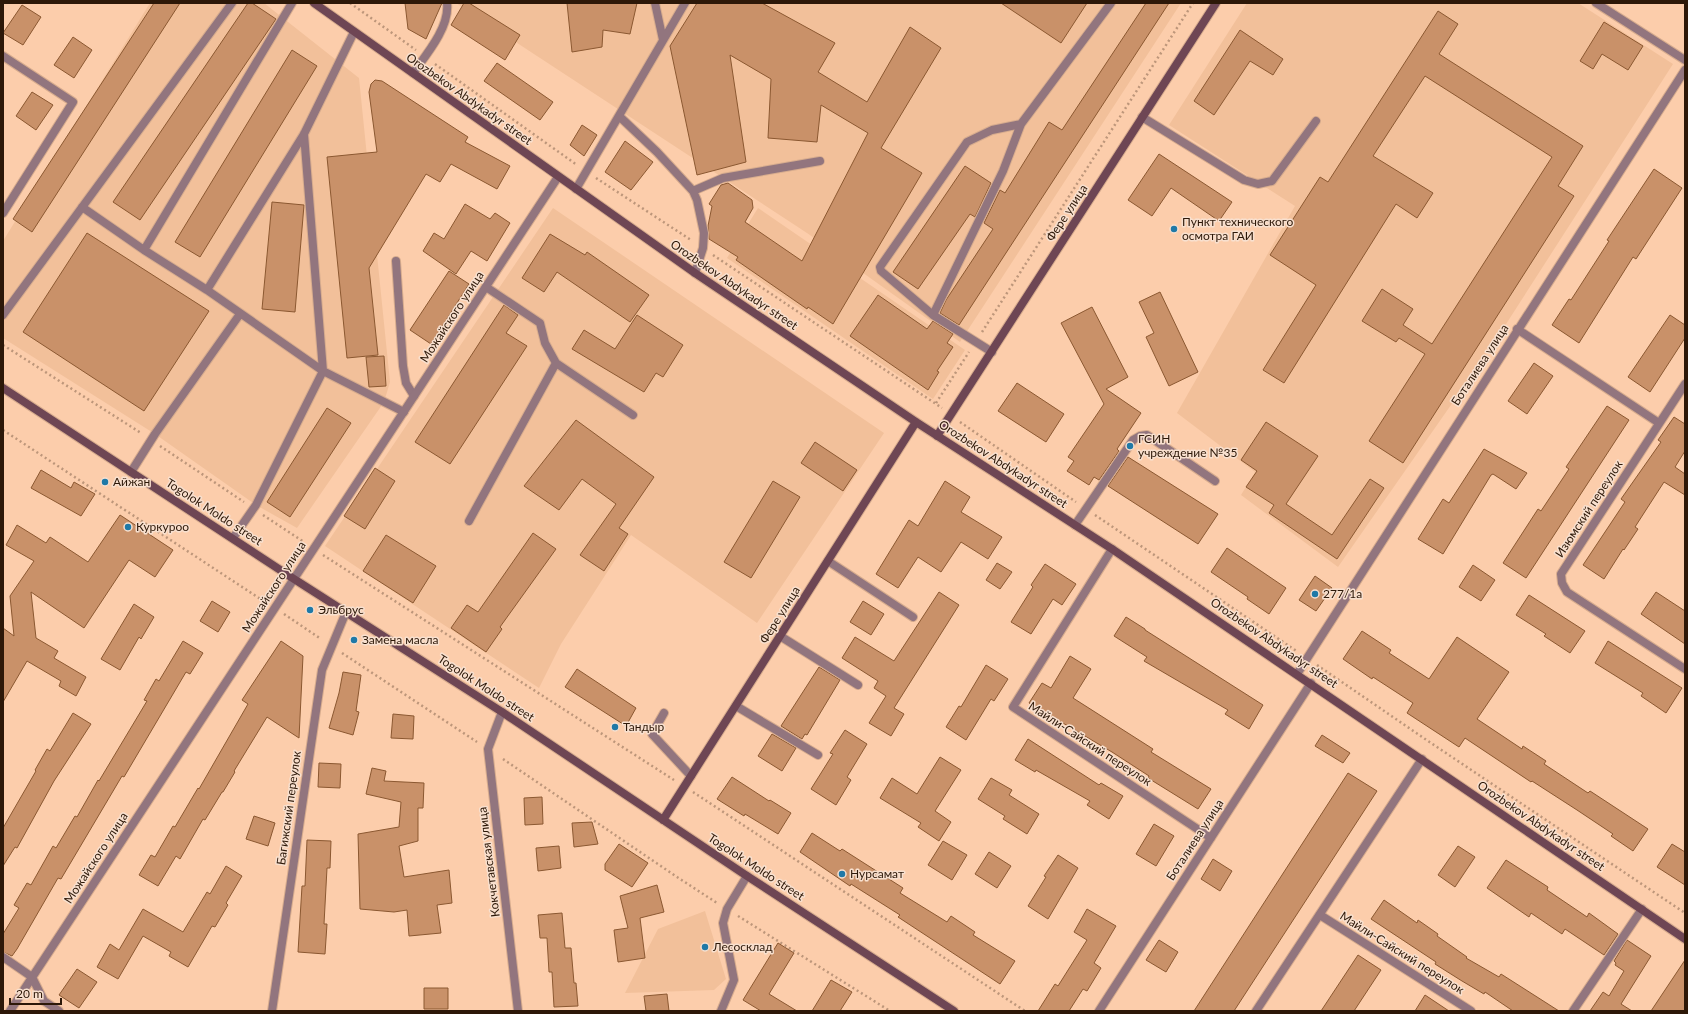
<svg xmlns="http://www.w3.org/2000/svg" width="1688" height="1014" font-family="Lato,sans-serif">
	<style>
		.built { fill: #f2c09a }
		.building { fill: #c99169; stroke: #8b5831 }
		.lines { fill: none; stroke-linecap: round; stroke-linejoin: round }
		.lane-casing { stroke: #d7ac8e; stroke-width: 10 }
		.street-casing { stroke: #d7ac8e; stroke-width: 10 }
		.secondary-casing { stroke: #d7ac8e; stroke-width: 10 }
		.path { stroke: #bd967a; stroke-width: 2.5; stroke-dasharray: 2 3; stroke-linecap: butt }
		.lane { stroke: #92757e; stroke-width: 8 }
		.street { stroke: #92757e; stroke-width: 8 }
		.secondary { stroke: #6e4654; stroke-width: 8 }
		.poi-dot { fill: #1f79a7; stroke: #f8e0cf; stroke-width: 1.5 }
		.labels { text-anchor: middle; stroke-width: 3; stroke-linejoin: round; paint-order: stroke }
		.street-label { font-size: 12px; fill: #2d1808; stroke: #f8e0cf }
		.poi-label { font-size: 12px; fill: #2d1808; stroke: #f8e0cf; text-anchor: start }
	</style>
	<rect width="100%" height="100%" fill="#fccdab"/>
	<path class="built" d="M 150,3 L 264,3 L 359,78 L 390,382 L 384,402 L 297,528 L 256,505 L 155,434 L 3,338 L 3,241 Z
		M 456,3 L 1181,3 L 960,342 L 807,233 Z
		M 1247,3 L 1578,3 L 1673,64 L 1490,349 L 1338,567 L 1241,495 L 1255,472 L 1177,413 L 1295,206 L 1169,125 Z
		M 553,208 L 884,433 L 757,623 L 631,535 L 561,644 L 539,688 L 325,546 Z
		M 758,208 L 965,350 L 933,399 L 727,258 Z
		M 705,911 L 726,979 L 714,990 L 625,993 L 658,929 Z"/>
	<path class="building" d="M 154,3 L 180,3 L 32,232 L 13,219 Z
		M 248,3 L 252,3 L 276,19 L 140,220 L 113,202 Z
		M 405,3 L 442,3 L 426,39 L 408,29 Z
		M 464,3 L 469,3 L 520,35 L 505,60 L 451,25 Z
		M 567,3 L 637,3 L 630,34 L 603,30 L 602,47 L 572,52 Z
		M 697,3 L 762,3 L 835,43 L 818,72 L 867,102 L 910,27 L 941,48 L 881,148 L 922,173 L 833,324 L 808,307 L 807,309 L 736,260 L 738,257 L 709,239 L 708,226 L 712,206 L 709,204 L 721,185 L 728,183 L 752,200 L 753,208 L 745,222 L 802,261 L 868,133 L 821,105 L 817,142 L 768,138 L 771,79 L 730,55 L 746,162 L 697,175 L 670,46 Z
		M 1001,3 L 1087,3 L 1061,43 Z
		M 1146,3 L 1169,3 L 959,325 L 940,313 L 946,300 L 993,229 L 984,223 L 1000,190 L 1005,193 L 1049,122 L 1062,130 Z
		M 22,5 L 41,17 L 23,45 L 3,33 Z
		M 1438,11 L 1458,24 L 1439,54 L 1583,146 L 1558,186 L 1574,196 L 1403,463 L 1369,441 L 1425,354 L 1399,338 L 1396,342 L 1362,321 L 1382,289 L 1413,309 L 1403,325 L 1432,344 L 1552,157 L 1425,76 L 1373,156 L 1433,193 L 1417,218 L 1396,204 L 1284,383 L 1263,370 L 1316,285 L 1270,255 L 1320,177 L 1328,182 Z
		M 1604,22 L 1643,46 L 1628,70 L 1602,54 L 1593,69 L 1580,61 Z
		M 1240,30 L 1283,59 L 1273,75 L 1250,61 L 1214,115 L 1194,101 Z
		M 73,37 L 92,50 L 74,78 L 54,65 Z
		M 292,50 L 317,66 L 200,257 L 175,242 Z
		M 497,63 L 553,102 L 540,120 L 484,81 Z
		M 375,80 L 382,81 L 468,137 L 465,142 L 510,166 L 497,189 L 451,164 L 440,182 L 426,174 L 369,268 L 378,355 L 347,358 L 327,157 L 377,152 L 369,92 L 371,84 Z
		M 32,92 L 53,105 L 36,130 L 16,116 Z
		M 582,125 L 597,135 L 584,156 L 570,145 Z
		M 625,141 L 653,162 L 631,190 L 605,172 Z
		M 1159,154 L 1232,202 L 1219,221 L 1171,188 L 1152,216 L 1128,200 Z
		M 965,166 L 991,183 L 975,217 L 970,214 L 918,289 L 893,272 Z
		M 1654,169 L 1682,188 L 1636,259 L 1633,257 L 1579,343 L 1552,325 L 1569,299 L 1571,300 L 1609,241 L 1607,240 Z
		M 272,202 L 304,205 L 295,312 L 262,309 Z
		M 465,204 L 490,219 L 495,213 L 510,223 L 487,261 L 471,251 L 456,274 L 423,251 L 434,233 L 444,239 Z
		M 87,233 L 209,311 L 144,411 L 23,332 Z
		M 550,234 L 585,255 L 587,252 L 649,295 L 630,322 L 557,272 L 544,292 L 522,278 Z
		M 449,271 L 469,284 L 431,344 L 410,330 Z
		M 1160,292 L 1198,372 L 1169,386 L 1146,337 L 1154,333 L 1139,302 Z
		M 878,295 L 927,329 L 933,321 L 953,334 L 947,343 L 953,347 L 937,371 L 939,372 L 928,390 L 850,336 Z
		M 504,305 L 518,315 L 506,333 L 527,346 L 450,464 L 415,442 Z
		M 1092,307 L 1128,377 L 1106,389 L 1141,413 L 1117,449 L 1119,451 L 1099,480 L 1094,477 L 1089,485 L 1067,471 L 1074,461 L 1068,457 L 1104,404 L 1061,323 Z
		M 637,315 L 683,345 L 663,377 L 656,373 L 644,392 L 572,349 L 584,330 L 615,349 Z
		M 1670,315 L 1685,325 L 1685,338 L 1650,392 L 1628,377 Z
		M 384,356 L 386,386 L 369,387 L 366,357 Z
		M 1534,363 L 1553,376 L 1527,414 L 1508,401 Z
		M 1017,383 L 1064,414 L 1046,442 L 998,411 Z
		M 1607,406 L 1629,420 L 1526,578 L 1503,563 L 1538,509 L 1541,511 L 1569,469 L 1566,467 Z
		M 327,408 L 351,423 L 290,517 L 267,502 Z
		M 1674,417 L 1685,424 L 1685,451 L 1675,467 L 1685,474 L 1685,495 L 1664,482 L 1635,527 L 1638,529 L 1624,550 L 1623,549 L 1604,579 L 1583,565 L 1625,502 L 1621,499 L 1661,442 L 1658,440 Z
		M 576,420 L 654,477 L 619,528 L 628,534 L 604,571 L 580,555 L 616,504 L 582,479 L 559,510 L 524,486 Z
		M 1266,422 L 1318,456 L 1286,504 L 1332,535 L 1370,479 L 1384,488 L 1337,559 L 1269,513 L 1274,505 L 1246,487 L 1257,471 L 1241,460 Z
		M 815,442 L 857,470 L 843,491 L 801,463 Z
		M 1484,449 L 1527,473 L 1516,489 L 1493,474 L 1491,475 L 1443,554 L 1418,539 L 1443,499 L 1449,503 Z
		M 1128,457 L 1218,514 L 1198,544 L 1108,486 Z
		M 375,468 L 395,481 L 365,529 L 344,516 Z
		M 41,470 L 71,488 L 74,482 L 95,494 L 81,516 L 31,488 Z
		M 773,481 L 800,497 L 751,578 L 724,562 Z
		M 945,481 L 970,497 L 961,512 L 1002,537 L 988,559 L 961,542 L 941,572 L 918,557 L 898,588 L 876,574 L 909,520 L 918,526 Z
		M 120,515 L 173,550 L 155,577 L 129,560 L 84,628 L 31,592 L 36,638 L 58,651 L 54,658 L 86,677 L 76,696 L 59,686 L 61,681 L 27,661 L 3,702 L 3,628 L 14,636 L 10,596 L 34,561 L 6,545 L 17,525 L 46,543 L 50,537 L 88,562 Z
		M 533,533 L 556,549 L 500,627 L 502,629 L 486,652 L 451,628 L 467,605 L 478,612 Z
		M 386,535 L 436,566 L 413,603 L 363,571 Z
		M 1227,548 L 1286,588 L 1269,614 L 1247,599 L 1248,597 L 1211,572 Z
		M 997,563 L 1012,572 L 1000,589 L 986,580 Z
		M 1045,564 L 1076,584 L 1062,605 L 1053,599 L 1031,634 L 1011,622 L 1033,587 L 1031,585 Z
		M 1473,565 L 1495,580 L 1481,601 L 1459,587 Z
		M 1315,576 L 1332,588 L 1316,611 L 1299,600 Z
		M 939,592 L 959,605 L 894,708 L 904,714 L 891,736 L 869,723 L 886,696 L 874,688 L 878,681 L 842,658 L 855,637 L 894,661 Z
		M 1656,592 L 1685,611 L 1685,644 L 1641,614 Z
		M 1529,595 L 1585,631 L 1570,653 L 1544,636 L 1546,634 L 1516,615 Z
		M 212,601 L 230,612 L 218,632 L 200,621 Z
		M 863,601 L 884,614 L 871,635 L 850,622 Z
		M 134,604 L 154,617 L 141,639 L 139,637 L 120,670 L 101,659 Z
		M 1126,617 L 1145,629 L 1145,630 L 1263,705 L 1249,729 L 1225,714 L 1228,710 L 1144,661 L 1147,657 L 1114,636 Z
		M 1362,631 L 1391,650 L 1389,653 L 1429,679 L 1457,637 L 1509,672 L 1477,719 L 1522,749 L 1523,746 L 1546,761 L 1544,764 L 1588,793 L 1590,791 L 1648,829 L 1633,851 L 1611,836 L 1613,834 L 1577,810 L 1532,781 L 1531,782 L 1465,738 L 1459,747 L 1407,713 L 1413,703 L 1373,677 L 1372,679 L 1343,659 Z
		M 183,641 L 203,653 L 190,674 L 186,672 L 124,777 L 122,776 L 61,879 L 58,878 L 17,949 L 12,956 L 3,952 L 3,934 L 19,908 L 14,905 L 27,883 L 31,885 L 53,846 L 56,848 L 75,816 L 77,817 L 98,780 L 99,781 L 147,701 L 144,700 L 156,679 L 159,681 Z
		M 281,641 L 303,656 L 299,738 L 267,717 L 234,771 L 235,772 L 223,792 L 222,792 L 205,820 L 203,819 L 180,859 L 176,856 L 158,886 L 139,875 L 151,855 L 155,857 L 173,826 L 175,827 L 198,788 L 199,789 L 248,704 L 242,700 Z
		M 1608,641 L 1682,688 L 1666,713 L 1641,696 L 1643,693 L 1595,663 Z
		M 1070,656 L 1091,669 L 1073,698 L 1153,749 L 1151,752 L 1211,789 L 1198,809 L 1148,778 L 1149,776 L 1112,752 L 1029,703 L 1042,683 L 1051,688 Z
		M 986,665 L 1008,679 L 994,701 L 991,699 L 966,740 L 946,727 L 959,706 L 961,707 Z
		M 819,667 L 840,680 L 807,735 L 805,734 L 802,739 L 781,726 Z
		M 577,669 L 636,708 L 626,726 L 565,687 Z
		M 343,672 L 361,675 L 356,711 L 359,712 L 353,735 L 329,728 L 339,693 Z
		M 73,713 L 91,724 L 54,781 L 17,848 L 15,847 L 3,866 L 3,828 L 36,771 L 35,770 L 47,749 L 50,751 Z
		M 393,714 L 414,716 L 413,739 L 391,738 Z
		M 845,730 L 867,744 L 847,777 L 851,780 L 836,805 L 811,789 L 833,754 L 830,753 Z
		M 772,734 L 796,748 L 782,771 L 758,756 Z
		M 1322,735 L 1350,753 L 1343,763 L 1315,746 Z
		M 1028,739 L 1099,785 L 1101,783 L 1123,796 L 1109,819 L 1087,805 L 1090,801 L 1036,770 L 1035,772 L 1015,760 Z
		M 940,757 L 961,770 L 935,811 L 951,822 L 939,841 L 918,827 L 921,823 L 880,798 L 892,778 L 917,794 Z
		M 319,763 L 341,764 L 340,788 L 318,787 Z
		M 372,768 L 386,771 L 384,781 L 424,783 L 423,808 L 418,808 L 418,841 L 399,846 L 404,877 L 449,870 L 452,903 L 437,905 L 441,933 L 409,936 L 407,910 L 394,912 L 360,909 L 358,834 L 399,827 L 401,802 L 366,794 Z
		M 1348,773 L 1377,791 L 1234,1011 L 1194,1011 Z
		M 732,777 L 769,801 L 770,800 L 791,813 L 778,834 L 745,814 L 744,816 L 717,799 Z
		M 991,778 L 1012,790 L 1009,795 L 1039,814 L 1027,834 L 1003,819 L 1005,816 L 978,799 Z
		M 542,797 L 543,824 L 525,825 L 524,798 Z
		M 254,816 L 275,823 L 268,846 L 246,839 Z
		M 592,822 L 598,844 L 574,847 L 572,823 Z
		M 1154,824 L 1174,836 L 1156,866 L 1136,854 Z
		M 812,833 L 840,851 L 842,849 L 903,888 L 900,893 L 947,922 L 951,916 L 975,932 L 973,935 L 1015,961 L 1000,984 L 898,917 L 900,915 L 851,884 L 850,886 L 800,852 Z
		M 307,840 L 331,841 L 330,868 L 327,868 L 324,924 L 327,924 L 325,954 L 298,952 L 302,886 L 305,886 Z
		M 943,841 L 967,855 L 952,880 L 928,865 Z
		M 619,844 L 648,863 L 632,887 L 605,870 L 605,864 Z
		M 1672,844 L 1685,852 L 1685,885 L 1657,867 Z
		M 559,846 L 561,868 L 538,871 L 536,848 Z
		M 1458,846 L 1475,857 L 1455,887 L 1438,875 Z
		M 989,852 L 1011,866 L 997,888 L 975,874 Z
		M 1058,855 L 1078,868 L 1048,919 L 1028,906 L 1046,877 L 1044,876 Z
		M 1213,859 L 1232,871 L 1220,891 L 1201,879 Z
		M 1506,860 L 1548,887 L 1547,890 L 1587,917 L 1589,913 L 1618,934 L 1604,955 L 1565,929 L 1562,934 L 1531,913 L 1529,917 L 1487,888 Z
		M 226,866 L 242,876 L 226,903 L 228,905 L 215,927 L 212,926 L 188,967 L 169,956 L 171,952 L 143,936 L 118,979 L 97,967 L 110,944 L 119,950 L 143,909 L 183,932 L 207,892 L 210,894 Z
		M 657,885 L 664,912 L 640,918 L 645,958 L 618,962 L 614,930 L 628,928 L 620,896 Z
		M 1384,900 L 1417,923 L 1418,920 L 1438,934 L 1437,936 L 1467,957 L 1466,958 L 1499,977 L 1501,974 L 1559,1011 L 1513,1011 L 1485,992 L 1484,994 L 1462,981 L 1435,964 L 1436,962 L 1371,919 Z
		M 1087,909 L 1116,926 L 1094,963 L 1101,968 L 1087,991 L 1083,989 L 1069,1011 L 1038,1011 L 1055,984 L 1058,986 L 1087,940 L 1074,932 Z
		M 562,913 L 565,948 L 571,948 L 574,983 L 576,983 L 578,1006 L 554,1007 L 552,972 L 549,972 L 547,938 L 540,938 L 538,915 Z
		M 1159,940 L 1178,952 L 1166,972 L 1146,960 Z
		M 1627,940 L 1651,956 L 1621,1004 L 1632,1011 L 1590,1011 L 1603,992 L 1609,996 L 1624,971 L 1615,965 L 1616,963 L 1614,961 Z
		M 778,943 L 794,953 L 769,994 L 797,1011 L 761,1011 L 743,1000 Z
		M 1358,955 L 1381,970 L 1354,1011 L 1321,1011 Z
		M 1685,960 L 1685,1011 L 1651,1011 Z
		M 77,969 L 97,982 L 79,1008 L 59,995 Z
		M 831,980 L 852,992 L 840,1011 L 812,1011 Z
		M 424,988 L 448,988 L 448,1009 L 424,1009 Z
		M 667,994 L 669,1011 L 646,1011 L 644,996 Z
		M 1425,995 L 1449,1011 L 1415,1011 Z"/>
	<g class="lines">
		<g class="lane-casing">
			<path id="lane" d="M 655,3 L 663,40
				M 413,73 C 426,55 450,27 447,3
				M 619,116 L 657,152 L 693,191 L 697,200 L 704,233 L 703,248 L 695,273
				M 1142,117 L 1244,180 L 1258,184 L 1272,181 L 1316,121
				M 576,189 L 685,3
				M 693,191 L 723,178 L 820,161
				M 82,207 L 144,250 L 207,290 L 323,371 L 404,412
				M 144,250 L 292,3
				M 396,261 L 403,366 L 406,383 L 414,396
				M 486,287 L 540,323 L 545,343 L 556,363 L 633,415
				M 207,290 L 304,134 L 354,32
				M 3,315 L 232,3
				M 933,315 L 1003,171 L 1021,124 L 1111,3
				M 992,352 L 933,315 L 881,271 L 880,267 L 967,142 L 992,130 L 1021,124
				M 131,472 L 155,434 L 240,314
				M 469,521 L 556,363
				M 1075,525 L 1133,440 L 1140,436 L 1147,435 L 1215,481
				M 233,538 L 256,505 L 323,371 L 304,134
				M 828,561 L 913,617
				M 780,636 L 858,685
				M 736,706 L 818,755
				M 664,713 L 652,734 L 691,776
				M 1320,915 L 1471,1011
				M 1573,1011 L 1642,909"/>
		</g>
		<g class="street-casing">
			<path id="street" d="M 1596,3 L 1685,60
				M 3,56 L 73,102 L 3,213
				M 1517,329 L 1659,423
				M 1685,384 L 1561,574 L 1562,583 L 1567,592 L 1685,669
				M 1112,549 L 1013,707 L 1211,838
				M 1297,674 L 1685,70
				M 502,712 L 488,749 L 518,1011
				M 3,957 L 32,977 L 44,1001 L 59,1011
				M 10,1011 L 558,177
				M 272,1011 L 322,670 L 346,612
				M 721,1011 L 734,980 L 723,923 L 727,909 L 747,876
				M 1099,1011 L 1311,683
				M 1256,1011 L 1422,759"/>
		</g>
		<g class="secondary-casing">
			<path id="secondary" d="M 314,3 L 695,273 L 916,422 L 1112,549 L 1685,939
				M 3,388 L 294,579 L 502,712 L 747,876 L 954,1011
				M 937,436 L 1216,3
				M 663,820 L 916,422"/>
		</g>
		<path class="path" d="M 350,3 L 416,50
			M 435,64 L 577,165
			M 596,178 L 691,240
			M 713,255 L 942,408
			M 982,332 L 1193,3
			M 3,345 L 141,433
			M 936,403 L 969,352
			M 960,422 L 1076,502
			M 3,430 L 265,602
			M 160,446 L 244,502
			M 263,515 L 304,542
			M 1095,515 L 1298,652
			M 323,555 L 674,780
			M 284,614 L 321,639
			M 342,653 L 477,742
			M 1317,665 L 1428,741 L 1685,913
			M 503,759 L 677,877 L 717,903
			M 693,792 L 1025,1011
			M 738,916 L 890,1011"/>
		<use href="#lane" class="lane"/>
		<use href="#street" class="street"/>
		<use href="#secondary" class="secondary"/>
	</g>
	<g class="poi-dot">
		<circle cx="1174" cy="229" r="4"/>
		<circle cx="1130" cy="446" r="4"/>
		<circle cx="105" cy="482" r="4"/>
		<circle cx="128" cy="527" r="4"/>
		<circle cx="1315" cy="594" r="4"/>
		<circle cx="310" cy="610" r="4"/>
		<circle cx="354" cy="640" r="4"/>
		<circle cx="615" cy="727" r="4"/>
		<circle cx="842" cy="874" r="4"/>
		<circle cx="705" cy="947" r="4"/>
	</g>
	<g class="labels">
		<g class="street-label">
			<text transform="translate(469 99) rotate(35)" y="4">Orozbekov Abdykadyr street</text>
			<text transform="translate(1067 213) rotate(-57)" y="4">Фере улица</text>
			<text transform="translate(734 285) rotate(34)" y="4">Orozbekov Abdykadyr street</text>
			<text transform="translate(452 317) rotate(-57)" y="4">Можайского улица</text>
			<text transform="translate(1480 365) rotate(-57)" y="4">Боталиева улица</text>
			<text transform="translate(1003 464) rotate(33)" y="4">Orozbekov Abdykadyr street</text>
			<text transform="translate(1589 509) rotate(-57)" y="4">Изюмский переулок</text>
			<text transform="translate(214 512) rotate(33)" y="4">Togolok Moldo street</text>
			<text transform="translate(274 587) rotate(-57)" y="4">Можайского улица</text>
			<text transform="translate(780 615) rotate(-58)" y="4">Фере улица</text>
			<text transform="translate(1274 643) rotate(34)" y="4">Orozbekov Abdykadyr street</text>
			<text transform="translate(486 688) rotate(33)" y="4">Togolok Moldo street</text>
			<text transform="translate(1090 744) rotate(33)" y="4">Майли-Сайский переулок</text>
			<text transform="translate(289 808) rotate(-82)" y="4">Багижский переулок</text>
			<text transform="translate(1541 826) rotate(34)" y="4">Orozbekov Abdykadyr street</text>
			<text transform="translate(1195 840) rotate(-57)" y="4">Боталиева улица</text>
			<text transform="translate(96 858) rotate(-57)" y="4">Можайского улица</text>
			<text transform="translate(489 862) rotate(-97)" y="4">Кокчетавская улица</text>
			<text transform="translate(756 867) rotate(33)" y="4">Togolok Moldo street</text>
			<text transform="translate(1402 953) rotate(32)" y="4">Майли-Сайский переулок</text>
		</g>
		<g class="poi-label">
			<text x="1182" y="226">Пункт технического<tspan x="1182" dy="14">осмотра ГАИ</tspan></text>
			<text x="1138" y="443">ГСИН<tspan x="1138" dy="14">учреждение №35</tspan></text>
			<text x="113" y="486">Айжан</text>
			<text x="136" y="531">Куркуроо</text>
			<text x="1323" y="598">277/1а</text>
			<text x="318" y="614">Эльбрус</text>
			<text x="362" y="644">Замена масла</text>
			<text x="623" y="731">Тандыр</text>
			<text x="850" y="878">Нурсамат</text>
			<text x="713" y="951">Лесосклад</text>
		</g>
	</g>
	<rect width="1688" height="1014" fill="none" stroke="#2d1808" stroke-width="8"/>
	<path d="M10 998v6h51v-6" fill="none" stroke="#2d1808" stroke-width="2"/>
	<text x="16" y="998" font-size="12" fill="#2d1808" stroke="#f8e0cf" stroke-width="3" paint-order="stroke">20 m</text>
</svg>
